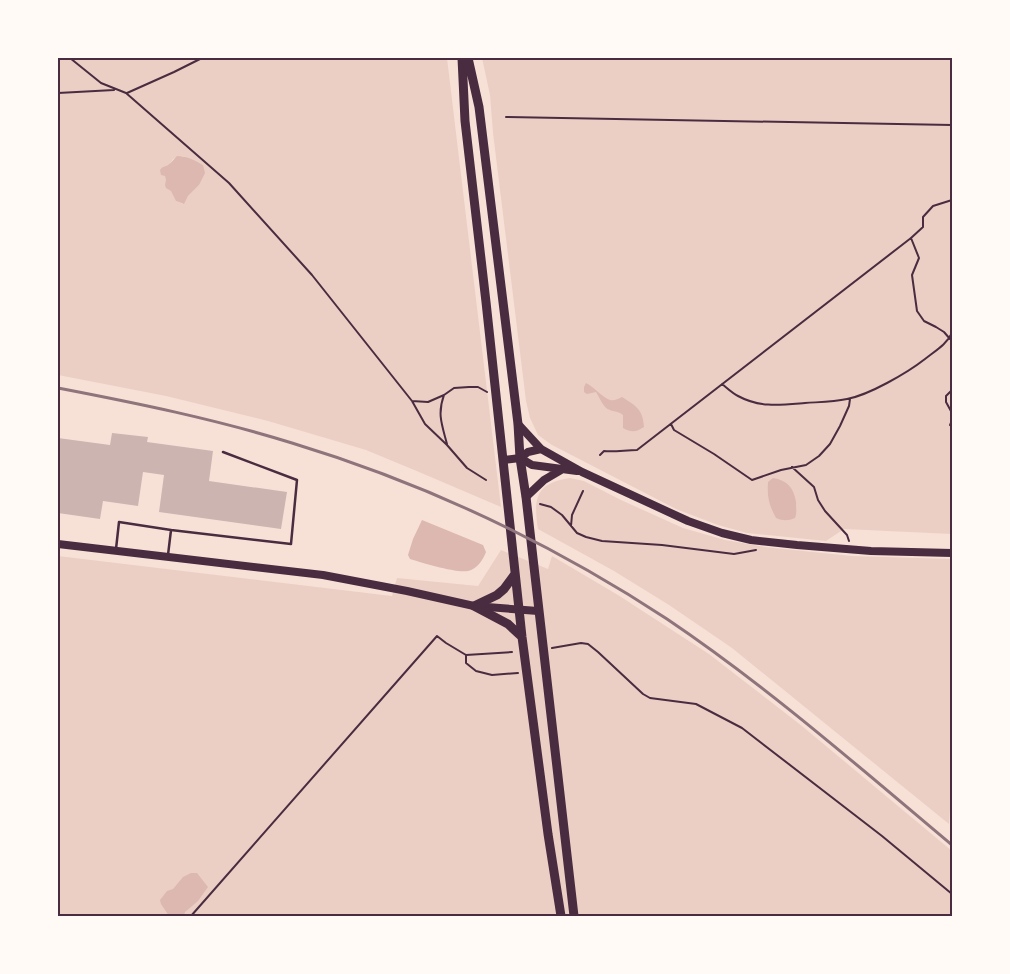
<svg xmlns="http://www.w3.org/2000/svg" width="1010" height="974" font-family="'Exo 2',sans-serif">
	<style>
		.green { fill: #ebcfc5; fill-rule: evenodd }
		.water { fill: #dcb8b0 }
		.building { fill: #ccb4b1 }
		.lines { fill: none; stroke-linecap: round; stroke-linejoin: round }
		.path { stroke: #4a2c40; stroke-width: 2 }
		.service { stroke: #4a2c40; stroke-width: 2.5 }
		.secondary { stroke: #4a2c40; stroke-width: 8 }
		.primary { stroke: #4a2c40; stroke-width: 9 }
		.rail { stroke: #8f747c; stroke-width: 3 }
		.neatline { fill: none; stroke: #4a2c40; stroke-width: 2 }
	</style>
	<rect width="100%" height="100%" fill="#f7e1d7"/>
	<path class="green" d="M 58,58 L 447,58 L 501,507 L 419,472 L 366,450 L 268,421 L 166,396 L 58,375 ZM 183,156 L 196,161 L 203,165 L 199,185 L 188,196 L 183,204 L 176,201 L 165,176 L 163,167 L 169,165 L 173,159 Z
		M 482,58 L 952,58 L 952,534 L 844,529 L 826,541 L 747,533 L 718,525 L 676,509 L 552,445 L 538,435 L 530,418 L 526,401 L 493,133 L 490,95 Z
		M 570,478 L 584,481 L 621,500 L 683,528 L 725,540 L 765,547 L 852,556 L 952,559 L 952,777 L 949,824 L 732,648 L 669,605 L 614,571 L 538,529 C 533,498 536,483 570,478 Z
		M 501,550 L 548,569 L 552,556 L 618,595 L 709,654 L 802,726 L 952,851 L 952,916 L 58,916 L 58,556 L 392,596 L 397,578 L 478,586 Z"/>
	<path class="water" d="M 177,156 C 187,156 195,160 203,165 L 205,173 L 199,185 L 188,196 L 184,204 L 176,201 L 171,191 L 166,188 L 165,185 L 166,180 L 165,176 L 161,175 L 160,170 C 163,166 164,167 168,165 C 171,163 174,159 177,156 Z
		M 586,383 C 594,387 603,398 610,400 C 614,401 618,399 622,397 C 636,406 643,409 644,427 C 636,432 632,433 623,428 L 623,415 C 618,411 615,412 610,410 C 603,408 600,398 596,392 L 587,394 L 584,392 L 584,387 Z
		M 773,478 C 787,480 794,488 796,502 C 796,508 797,513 795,518 C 788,521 783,521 776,518 C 769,505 767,497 768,482 Z
		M 422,520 L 483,545 L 486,552 C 483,560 477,569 468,571 C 455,573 423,563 410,559 L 408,555 L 413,539 Z
		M 191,873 L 197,873 L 208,887 L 198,901 L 185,912 L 184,916 L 169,916 L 161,904 L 160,900 L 167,891 L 173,889 L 183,877 Z"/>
	<path class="building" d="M 112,433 L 148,437 L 147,442 L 213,451 L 209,481 L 287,492 L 281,529 L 159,512 L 164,475 L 143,472 L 138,506 L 103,501 L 100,519 L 58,513 L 58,438 L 110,445 Z"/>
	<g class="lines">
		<path class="path" d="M 70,58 L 101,83 L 126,93 L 229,183 L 312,275 L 412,401 L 425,424 L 447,445 L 467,468 L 486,480
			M 58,93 L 114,90
			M 127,93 L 174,72 L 202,58
			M 506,117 L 952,125
			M 911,238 L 919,258 L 912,275 L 917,311 L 924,321 L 936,327 L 944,332 L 950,339
			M 722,384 C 727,388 732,393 738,396 C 760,408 781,405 805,403 C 819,402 833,402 847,399 C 869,395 907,373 925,359 C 935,351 947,344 952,333
			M 952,390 L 946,396 L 946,402 L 952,413
			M 444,395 C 437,414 442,425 447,444
			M 412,401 L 428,402 L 444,395 L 454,388 L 469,387 L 478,387 L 487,392
			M 952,420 L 950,425 L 952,426
			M 671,424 L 674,430 L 714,454 L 752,480 L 781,470 L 806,465 L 819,456 L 830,444 L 840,426 L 849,406 L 850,399
			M 600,455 L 604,451 C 615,452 626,450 637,450 L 911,238 L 923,227 L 923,217 L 933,206 L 952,200
			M 792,467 L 814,487 L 818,500 L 825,511 L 847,535 L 849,541
			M 540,504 L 551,507 L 562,515 L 577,533 L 586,537 L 602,541 L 662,545 L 734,554 L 756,550
			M 571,526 L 572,515 L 583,491
			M 552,648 L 581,643 L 588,644 L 598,652 L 643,694 L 650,698 L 696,704 L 742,728 L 882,836 L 952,894
			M 466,655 L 466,663 L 476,671 L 492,675 L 518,673
			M 466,655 L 512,652
			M 191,916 L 437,636 L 446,643 L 466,655"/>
		<path class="service" d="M 171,530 L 291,544 L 297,480 L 223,452
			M 116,549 L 119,522 L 171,530 L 168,555"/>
		<path class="secondary" d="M 518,424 L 541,449 L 582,472 L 688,521 L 722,533 L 751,540 L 797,545 L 871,551 L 952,553
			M 520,458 L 528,452 L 541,449
			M 503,460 L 520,458 L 532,465 L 577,471
			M 526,497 L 544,480 L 561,470
			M 58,544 L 323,575 L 407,591 L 474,606 L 538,611"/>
		<path class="primary" d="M 462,58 L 465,121 L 486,302 L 522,637 L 548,834 L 561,916
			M 468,58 L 479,107 L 518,424 L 520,458 L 526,497 L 574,916
			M 474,606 L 508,624 L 522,637
			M 474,606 L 497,595 L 504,589 L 515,574"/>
		<path class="rail" d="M 58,388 C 136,403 215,419 292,443 C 424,483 551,543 667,619 C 768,687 859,767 952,845"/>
	</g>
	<rect width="1010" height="974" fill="none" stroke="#fffaf5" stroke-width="118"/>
	<rect x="59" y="59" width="892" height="856" class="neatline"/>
</svg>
